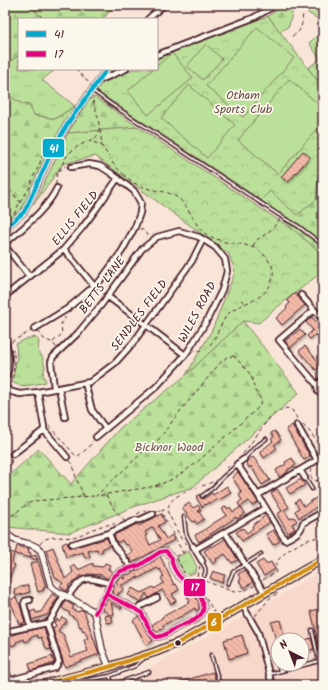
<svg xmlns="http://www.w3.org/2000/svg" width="328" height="690" font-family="Kalam,sans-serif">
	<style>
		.built { fill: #f7d8ca; fill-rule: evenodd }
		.grass { fill: url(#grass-tufts); stroke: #828062 }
		.forest { fill: url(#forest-firs); stroke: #828062 }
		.park { fill: url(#park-crowns); stroke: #828062 }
		.garden { fill: #bbe09a; stroke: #828062 }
		.building { fill: url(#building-back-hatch); stroke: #4a1f2b; fill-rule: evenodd; filter: url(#shadow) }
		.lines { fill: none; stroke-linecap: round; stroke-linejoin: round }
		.service-casing { stroke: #4a1f2b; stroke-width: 5 }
		.minor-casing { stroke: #4a1f2b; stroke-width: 8 }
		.tertiary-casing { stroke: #4a1f2b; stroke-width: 8 }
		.primary-casing { stroke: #4a1f2b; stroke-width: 10 }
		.path { stroke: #4a1f2b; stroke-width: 1; stroke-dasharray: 4 3; stroke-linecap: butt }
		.service { stroke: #fbf7ec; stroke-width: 2 }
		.minor { stroke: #fbf7ec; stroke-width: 4.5 }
		.tertiary { stroke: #fbf7ec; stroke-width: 5.5 }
		.primary { stroke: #f8e281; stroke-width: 7 }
		.bus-1-casing { stroke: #fbf7ec; stroke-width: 7 }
		.bus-2-casing { stroke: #fbf7ec; stroke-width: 7 }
		.bus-3-casing { stroke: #fbf7ec; stroke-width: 7 }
		.bus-1 { stroke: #00a9ce; stroke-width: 4 }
		.bus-2 { stroke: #e5007d; stroke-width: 4 }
		.bus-3 { stroke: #d48b09; stroke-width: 4 }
		.bus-dot { fill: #4a1f2b; stroke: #fbf7ec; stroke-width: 1.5 }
		.labels { text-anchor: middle; stroke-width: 3.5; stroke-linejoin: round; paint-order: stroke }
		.park-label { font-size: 12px; fill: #664f47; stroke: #fbf7ec }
		.street-label { font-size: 12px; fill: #4a1f2b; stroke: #fbf7ec }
		.line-badge { stroke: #fbf7ec; stroke-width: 1.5 }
		.badge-label { font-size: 11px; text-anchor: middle; font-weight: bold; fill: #fff }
	</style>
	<defs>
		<pattern id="grass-tufts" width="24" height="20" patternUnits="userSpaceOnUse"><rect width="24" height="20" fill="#bbe09a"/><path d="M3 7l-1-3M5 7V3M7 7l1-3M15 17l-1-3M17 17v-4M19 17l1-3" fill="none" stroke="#a2c085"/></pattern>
		<pattern id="forest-firs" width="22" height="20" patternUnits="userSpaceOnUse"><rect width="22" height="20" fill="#bbe09a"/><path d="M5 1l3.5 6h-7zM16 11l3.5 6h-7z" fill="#a2c085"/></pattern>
		<pattern id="park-crowns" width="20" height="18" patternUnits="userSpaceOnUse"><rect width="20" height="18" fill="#bbe09a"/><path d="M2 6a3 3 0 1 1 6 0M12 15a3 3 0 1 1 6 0" fill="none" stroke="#a2c085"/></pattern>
		<pattern id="building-back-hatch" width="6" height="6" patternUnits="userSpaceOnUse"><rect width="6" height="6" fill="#f3baa8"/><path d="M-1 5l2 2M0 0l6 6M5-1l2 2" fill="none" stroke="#d29f91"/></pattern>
		<filter id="shadow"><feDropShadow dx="1" dy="2" stdDeviation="1" flood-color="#0004"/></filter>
	</defs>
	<rect width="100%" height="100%" fill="#f9e5d8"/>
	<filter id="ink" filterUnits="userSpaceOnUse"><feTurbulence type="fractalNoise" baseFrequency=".025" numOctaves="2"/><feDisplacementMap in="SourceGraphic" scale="8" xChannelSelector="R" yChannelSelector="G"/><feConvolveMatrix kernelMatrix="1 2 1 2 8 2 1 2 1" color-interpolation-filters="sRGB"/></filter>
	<g filter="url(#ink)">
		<path class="built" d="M 323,569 L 323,685 L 93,685 L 143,672 L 275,599 ZM 278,640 L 302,640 L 302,664 L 278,664 Z"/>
		<path class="grass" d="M 307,5 L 323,5 L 323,22 L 308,13 Z
			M 323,30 L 323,88 L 308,68 L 320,59 L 309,43 Z
			M 19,55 L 19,69 L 56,69 L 42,80 L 75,106 L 55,119 L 34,115 L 29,105 L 22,104 L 8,95 L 9,78 L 5,73 L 5,65 Z
			M 35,337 L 39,341 L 38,351 L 42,356 L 45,367 L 43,374 L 46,382 C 36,384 21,389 12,382 L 17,357 L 16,344 L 26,339 Z"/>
		<path class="forest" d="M 5,5 L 115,5 L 103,19 L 19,19 L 19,55 L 5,65 Z
			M 285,5 L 294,5 L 289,26 L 280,32 L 268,16 Z
			M 5,73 L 9,78 L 8,95 L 22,104 L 29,105 L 34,115 L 55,119 L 75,106 L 65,122 L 23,209 L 5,225 Z
			M 95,97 L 138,127 L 68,133 L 87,100 Z
			M 323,172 L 323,255 L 297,233 L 261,200 L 270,190 L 316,200 L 318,177 Z
			M 243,321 L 299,393 L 193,487 L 136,506 L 69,533 L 7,527 L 5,514 L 5,479 L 39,449 L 71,484 L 120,428 L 186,375 Z"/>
		<path class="park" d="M 268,16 L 323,88 L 323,172 L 318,177 L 316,200 L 297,215 L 270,191 L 261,200 L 96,91 L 101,84 L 133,69 L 157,69 L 157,58 L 172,52 Z
			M 138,127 L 295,231 L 323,255 L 323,271 L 275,309 L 259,323 L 243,321 L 186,375 L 212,330 L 235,272 L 229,254 L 95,156 L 63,164 L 34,204 L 68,133 Z
			M 189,551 L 197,567 L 195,573 L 188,575 C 182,572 179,564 176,558 Z"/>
		<path class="garden" d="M 257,27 L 294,58 L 243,117 L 206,86 Z
			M 206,44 L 222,59 L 203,80 L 187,66 Z
			M 172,53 L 193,78 L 148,115 L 128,91 L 153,69 L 157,69 L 157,66 Z
			M 289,79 L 323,108 L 323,122 L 278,174 L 238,140 Z
			M 189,85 L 235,125 L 207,158 L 161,118 Z"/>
		<path class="building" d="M 303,151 L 310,157 L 288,182 L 281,177 Z
			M 295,293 L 305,305 L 282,325 L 276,318 L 287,308 L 286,307 L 290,303 L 287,300 Z
			M 312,317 L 323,330 L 323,342 L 316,334 L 310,339 L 307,336 L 313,330 L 306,322 Z
			M 300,329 L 305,335 L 290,348 L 285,341 Z
			M 305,346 L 321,365 L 316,370 L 299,351 Z
			M 292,425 L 310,456 L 304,460 L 286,429 Z
			M 275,431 L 281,440 L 274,445 L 277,448 L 264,458 L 260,452 L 273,441 L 271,439 L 274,437 L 271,433 Z
			M 253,457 L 257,462 L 270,480 L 262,485 L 251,466 L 249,468 L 246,462 Z
			M 292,458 L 296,465 L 287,470 L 288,472 L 279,477 L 276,470 L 286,464 L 285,462 Z
			M 238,472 L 258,502 L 252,506 L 249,501 L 240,507 L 238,503 L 242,500 L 239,495 L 242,493 L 232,477 Z
			M 301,479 L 305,485 L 290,494 L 286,488 Z
			M 227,486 L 231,493 L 219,500 L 218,499 L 210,504 L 209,502 L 202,507 L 196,497 L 200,494 L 200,497 L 203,499 L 212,493 L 213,495 Z
			M 323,487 L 323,502 L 308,513 L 308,512 L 299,518 L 295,511 L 299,508 L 295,502 L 299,499 L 304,506 L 320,495 L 317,491 Z
			M 277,489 L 289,507 L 284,510 L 290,519 L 294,517 L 297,521 L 292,524 L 295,529 L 288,533 L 277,514 L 282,511 L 271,493 Z
			M 189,503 L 193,508 L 198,505 L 201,510 L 198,511 L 204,519 L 197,524 L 195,521 L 193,522 L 182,508 Z
			M 226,506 L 228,509 L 230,507 L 233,512 L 241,507 L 245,513 L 237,519 L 236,517 L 199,542 L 195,535 L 203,531 L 212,524 L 227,515 L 222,509 Z
			M 161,514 L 165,522 L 158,526 L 166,539 L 172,535 L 174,540 L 132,563 L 127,555 L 133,552 L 127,544 L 125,545 L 122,540 L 117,543 L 114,535 L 137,524 L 138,524 L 139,526 ZM 153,527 L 160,540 L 150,545 L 145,536 L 147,535 L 145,532 Z
			M 266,515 L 270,522 L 242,541 L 236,532 L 243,528 L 247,533 L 253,528 L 252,526 Z
			M 273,530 L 280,541 L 273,545 L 266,534 Z
			M 107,538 L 110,545 L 102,549 L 103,551 L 98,553 L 97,549 L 88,551 L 90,557 L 85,558 L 83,552 L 66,557 L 62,544 L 67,542 L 69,548 L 73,548 L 95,541 L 95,542 Z
			M 225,539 L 238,560 L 232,563 L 225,554 L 216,559 L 217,561 L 213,564 L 204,551 L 211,546 L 212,547 Z
			M 17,546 L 29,549 L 28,552 L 31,553 L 30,557 L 36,555 L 38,560 L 15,554 Z
			M 53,547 L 65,579 L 73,572 L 71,567 L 75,565 L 78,570 L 93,563 L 93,566 L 103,567 L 105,563 L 110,565 L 108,569 L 113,572 L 110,575 L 108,579 L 102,575 L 88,574 L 82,577 L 81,575 L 68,586 L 69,587 L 66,591 L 60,586 L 63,583 L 55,577 L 46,550 Z
			M 8,552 L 14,553 L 12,563 L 15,565 L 7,582 L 10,584 L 8,589 L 5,587 L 5,559 L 6,560 Z
			M 160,556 L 174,585 L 176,584 L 179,590 L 172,594 L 176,601 L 171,604 L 162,590 L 149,598 L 146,593 L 141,602 L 128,595 L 132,588 L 141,593 L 153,587 L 154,589 L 164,583 L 161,578 L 164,577 L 160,569 L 159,570 L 157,568 L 137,579 L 138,577 L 120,586 L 124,588 L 119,594 L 119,593 L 118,593 L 118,596 L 112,593 L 114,591 L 112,591 L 118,584 L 116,582 L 119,578 L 121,577 L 125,579 L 123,576 L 127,574 L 128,575 L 142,568 L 154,561 Z
			M 263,560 L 266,564 L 271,562 L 275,569 L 264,576 L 256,564 Z
			M 38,561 L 46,587 L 43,588 L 44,590 L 38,592 L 30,564 Z
			M 245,570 L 253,582 L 244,588 L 239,581 L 241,580 L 238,574 Z
			M 213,571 L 225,575 L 222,583 L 210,578 Z
			M 28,585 L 30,592 L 16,596 L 14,589 Z
			M 189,587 L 198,601 L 199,605 L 199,609 L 196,611 L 195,608 L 182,616 L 163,625 L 164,627 L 156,632 L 152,625 L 162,618 L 162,617 L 190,602 L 184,589 Z
			M 52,594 L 58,598 L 53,604 L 54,605 L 47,615 L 32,620 L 30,612 L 35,610 L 36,613 L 41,612 Z
			M 16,597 L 19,604 L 20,604 L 20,605 L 25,622 L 19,624 L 10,600 Z
			M 108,599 L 121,606 L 122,609 L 111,603 L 114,614 L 111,615 L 113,622 L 107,623 L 105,616 L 110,615 L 102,609 Z
			M 66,601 L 74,606 L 72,609 L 77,612 L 82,610 L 84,611 L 99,654 L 65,667 L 52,627 L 54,628 L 56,625 L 54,623 L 57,619 L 59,621 L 62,617 L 67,620 L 64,624 L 63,624 L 58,631 L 63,634 L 71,657 L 88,651 L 84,640 L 88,638 L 84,630 L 83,631 L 81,626 L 80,627 L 76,619 L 69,614 L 70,613 L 62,608 Z
			M 323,608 L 323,646 L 318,647 L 316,637 L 317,637 L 311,611 Z
			M 139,616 L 148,634 L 153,641 L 146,645 L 133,620 Z
			M 280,620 L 285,640 L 276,640 L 271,622 Z
			M 44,627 L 46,633 L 45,633 L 51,649 L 47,650 L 41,637 L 38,638 L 37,635 L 29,638 L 30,640 L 25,642 L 24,639 L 16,642 L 16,644 L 12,646 L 11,644 L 7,645 L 5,638 L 22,632 Z
			M 242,635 L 247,653 L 229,659 L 224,640 Z
			M 311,638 L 314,649 L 302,652 L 302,641 Z
			M 52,656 L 54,663 L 31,671 L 29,664 Z
			M 213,672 L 217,685 L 173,685 L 173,684 Z"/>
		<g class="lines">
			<g class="service-casing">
				<path id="service" d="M 93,91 L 111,104 L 282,217 L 298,226 L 323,245
					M 245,458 L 255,447 L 266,439
					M 305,478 L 312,489
					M 202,496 L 213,488 L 222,478 L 237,465
					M 184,517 L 186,534 L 192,545
					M 202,562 C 205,567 207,570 204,576
					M 228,584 L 233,572 L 261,554
					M 211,655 L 220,685
					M 278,664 L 280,671
					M 270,674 L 319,661 L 312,630
					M 110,676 L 112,685
					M 72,680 L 87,680 L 110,676 L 135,666 L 144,658
					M 112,685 L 149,672"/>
			</g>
			<g class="minor-casing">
				<path id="minor" d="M 148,19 L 164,5
					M 157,55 L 182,45 L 253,18 L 276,5
					M 100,80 L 126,69
					M 5,228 L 24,212 L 28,204 L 52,151 L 68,123 L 107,69
					M 5,243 C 23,229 47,209 57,188
					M 5,246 L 29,276
					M 64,249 L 94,286
					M 301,295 L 323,320
					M 5,296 L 63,250 L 82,228 L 97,208 L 118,178
					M 314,310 L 279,340 L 317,385
					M 34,329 L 67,309 L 100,281 L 122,251 L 135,227 L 140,213 L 141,203 L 134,191 L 111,173 L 100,166 L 89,164 L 71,167
					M 5,339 C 9,352 11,367 5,379
					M 323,379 L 317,385 L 318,391 L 323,397
					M 85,383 L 92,410 L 106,429
					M 5,388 L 12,392 L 20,394 L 38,392 L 90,382 L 115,363 L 133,343 L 192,261 L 203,239
					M 54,388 L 51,362 L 53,357 L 78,333 L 102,304 L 142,249 L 157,237 L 179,231 L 199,237 L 215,247 L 225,259 L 227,271 L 222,290 L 206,322 L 190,348 L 185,355
					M 59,388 L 65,417
					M 297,425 L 317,460 L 300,470
					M 44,430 L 67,457
					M 96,437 L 156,387 L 185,355 L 146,325 L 107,296
					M 13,454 L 44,430 L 44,427 L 38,392
					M 244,459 L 237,464 L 258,495 L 285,540 C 293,536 301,533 303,523 L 323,512
					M 258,495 L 300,470 L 305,478
					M 225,532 L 245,564 L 265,593
					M 72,544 L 109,533
					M 193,546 L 202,561
					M 196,549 L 266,508
					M 131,568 L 120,552 L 114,546 L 109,533 L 136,520 L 140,520 L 153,514
					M 68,597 C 81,575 87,576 111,584
					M 30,600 L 25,601 L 24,604 L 30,627
					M 243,606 L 258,632 L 272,685
					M 138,610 L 139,607 L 157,598
					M 95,613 L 106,594 L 113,577 L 121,571 L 140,565 L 160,552 L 166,551 L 172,558 C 171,565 177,575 182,579 C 185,581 188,581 191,583 C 195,587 202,599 203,604 C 207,618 187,623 178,627 C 171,630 165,637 156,637 L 151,632 L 141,612 L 106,594
					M 5,632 L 47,623 L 51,619 L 64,595
					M 5,666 L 8,677 L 11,680 L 55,668 L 59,662 L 58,659 L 47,623"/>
			</g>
			<g class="tertiary-casing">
				<path id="tertiary" d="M 5,531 C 15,547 31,539 41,551 L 51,586 L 55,590 L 91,610 L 95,613 L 102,649 L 109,667"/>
			</g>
			<g class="primary-casing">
				<path id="primary" d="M 41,685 L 109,667 L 155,652 L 180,642 L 323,559"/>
			</g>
			<path class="path" d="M 29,5 L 44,19
				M 292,36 C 305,31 302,17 303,5
				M 76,69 L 91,85
				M 100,130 L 102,145
				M 89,141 C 92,140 95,139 97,136 C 103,128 95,107 92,98
				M 59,171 L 66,166
				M 123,174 C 128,178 134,184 141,186 C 153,192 166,189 178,198 C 192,208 194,230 211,237 C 216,239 221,241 225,242 C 244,245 259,244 270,263 C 274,268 274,274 272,280 C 266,302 243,300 228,314 C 218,324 213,357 194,350
				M 5,184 L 20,202 L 24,203
				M 56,184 L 56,181 L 57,173 L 68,154 L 77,147 L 88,141 L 96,143 L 102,146 L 114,165 L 123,174
				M 14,214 L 20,202 L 30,187 L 33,177 L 39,166 L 44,150 L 48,143 L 53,139
				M 140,229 L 142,229 L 149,237
				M 253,246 C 257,237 262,238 268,232 C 273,229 276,224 280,219
				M 98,289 L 103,293
				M 241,300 L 245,303
				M 38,331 L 44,339 L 53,343 L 56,347
				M 11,342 L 31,331
				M 53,342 L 62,334 L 61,324 L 65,319 L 65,317
				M 233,356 L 236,358 L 251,375 L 255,391 L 262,401 L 259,407 L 195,464 L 175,478 L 161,484 L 150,487 L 96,496 L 145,450 L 160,438 L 177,415 L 220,363 L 227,357 Z
				M 9,385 C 14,373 16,361 13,349
				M 303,425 C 311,432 320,444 320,454
				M 49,426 L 75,455 L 78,456 C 83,452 90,447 93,441
				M 243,454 L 270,417 L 276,412 L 287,408 L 292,410 L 298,420
				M 70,461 L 73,464 L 76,478 L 84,496
				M 5,467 L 11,463 L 12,458
				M 226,469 L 231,464
				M 312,469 C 309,473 310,476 313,480 L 323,482
				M 106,495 L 114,509 L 125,521
				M 156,511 L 160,511 L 163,515 L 183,553
				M 161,511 L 167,509
				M 137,514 L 141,512 L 149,510
				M 5,519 L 14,514 L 27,504 L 34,501 L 94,496
				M 40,544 C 48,533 62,539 73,537 C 81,536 88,530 96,528 C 102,525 108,525 115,524
				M 187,544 L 182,540 L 168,513 C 165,492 201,489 214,481
				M 176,556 L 183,553 L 188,548
				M 177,558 L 184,573
				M 199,566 L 200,567 L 197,576 L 200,579 L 234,592 L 245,590 L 254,586
				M 191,577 L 198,582 L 201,588
				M 263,580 L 276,572 L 276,562 L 287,551 L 304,541 L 321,536 L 323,534
				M 206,598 L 215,614
				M 255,616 L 270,598 L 278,593"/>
			<use href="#service" class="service"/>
			<use href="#minor" class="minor"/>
			<use href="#tertiary" class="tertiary"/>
			<use href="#primary" class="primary"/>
			<g class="bus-1-casing">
				<path id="bus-1" d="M 5,228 L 24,212 L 28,204 L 52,151 L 68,123 L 107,69"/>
			</g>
			<g class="bus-2-casing">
				<path id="bus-2" d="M 95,613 L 106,594 L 113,577 L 121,571 L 140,565 L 160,552 L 166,551 L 172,558 C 171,565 177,575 182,579 C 185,581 188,581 191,583 C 195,587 202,599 203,604 C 207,618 187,623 178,627 C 171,630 165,637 156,637 L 151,632 L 141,612 L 106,594"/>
			</g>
			<g class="bus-3-casing">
				<path id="bus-3" d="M 41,685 L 109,667 L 155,652 L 180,642 L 323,559"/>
			</g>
			<use href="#bus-1" class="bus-1"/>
			<use href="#bus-2" class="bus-2"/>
			<use href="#bus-3" class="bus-3"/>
		</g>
	</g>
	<circle class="bus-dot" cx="178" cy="643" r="3.5"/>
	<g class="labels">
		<g class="park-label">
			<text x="243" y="99">Otham<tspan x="243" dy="14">Sports Club</tspan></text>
			<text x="169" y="451">Bicknor Wood</text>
		</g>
		<g class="street-label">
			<text transform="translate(75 218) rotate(-51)" y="4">ELLIS FIELD</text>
			<text transform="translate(102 285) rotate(-53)" y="4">BETTS LANE</text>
			<text transform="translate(197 312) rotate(-62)" y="4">WILES ROAD</text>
			<text transform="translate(139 315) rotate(-53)" y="4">SENDLES FIELD</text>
		</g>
	</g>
	<g class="line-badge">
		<rect x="42" y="138" width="23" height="20" rx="4" fill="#00a9ce"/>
		<rect x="183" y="578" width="23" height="19" rx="4" fill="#e5007d"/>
		<rect x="207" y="612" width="15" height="20" rx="4" fill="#d48b09"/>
	</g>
	<g class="badge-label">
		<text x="54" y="152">41</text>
		<text x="195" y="591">17</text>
		<text x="214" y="626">6</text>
	</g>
	<rect width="328" height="690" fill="none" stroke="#fbf7ec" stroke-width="20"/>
	<rect x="10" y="10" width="308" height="670" fill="none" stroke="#4a1f2b" stroke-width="1.5" filter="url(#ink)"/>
	<rect x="18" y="18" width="140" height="52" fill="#fbf7ec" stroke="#b4a19f"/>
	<rect x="26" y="31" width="20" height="6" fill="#00a9ce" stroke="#b4a19f"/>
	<text x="54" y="38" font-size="12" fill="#4a1f2b">41</text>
	<rect x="26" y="51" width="20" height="6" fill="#e5007d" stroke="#b4a19f"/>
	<text x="54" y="58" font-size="12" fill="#4a1f2b">17</text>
	<g transform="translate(290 652) rotate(318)"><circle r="19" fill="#fbf7ec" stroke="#b4a19f"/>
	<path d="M0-3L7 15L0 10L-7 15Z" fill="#4a1f2b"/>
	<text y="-6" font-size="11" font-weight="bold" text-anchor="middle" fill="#4a1f2b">N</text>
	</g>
</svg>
